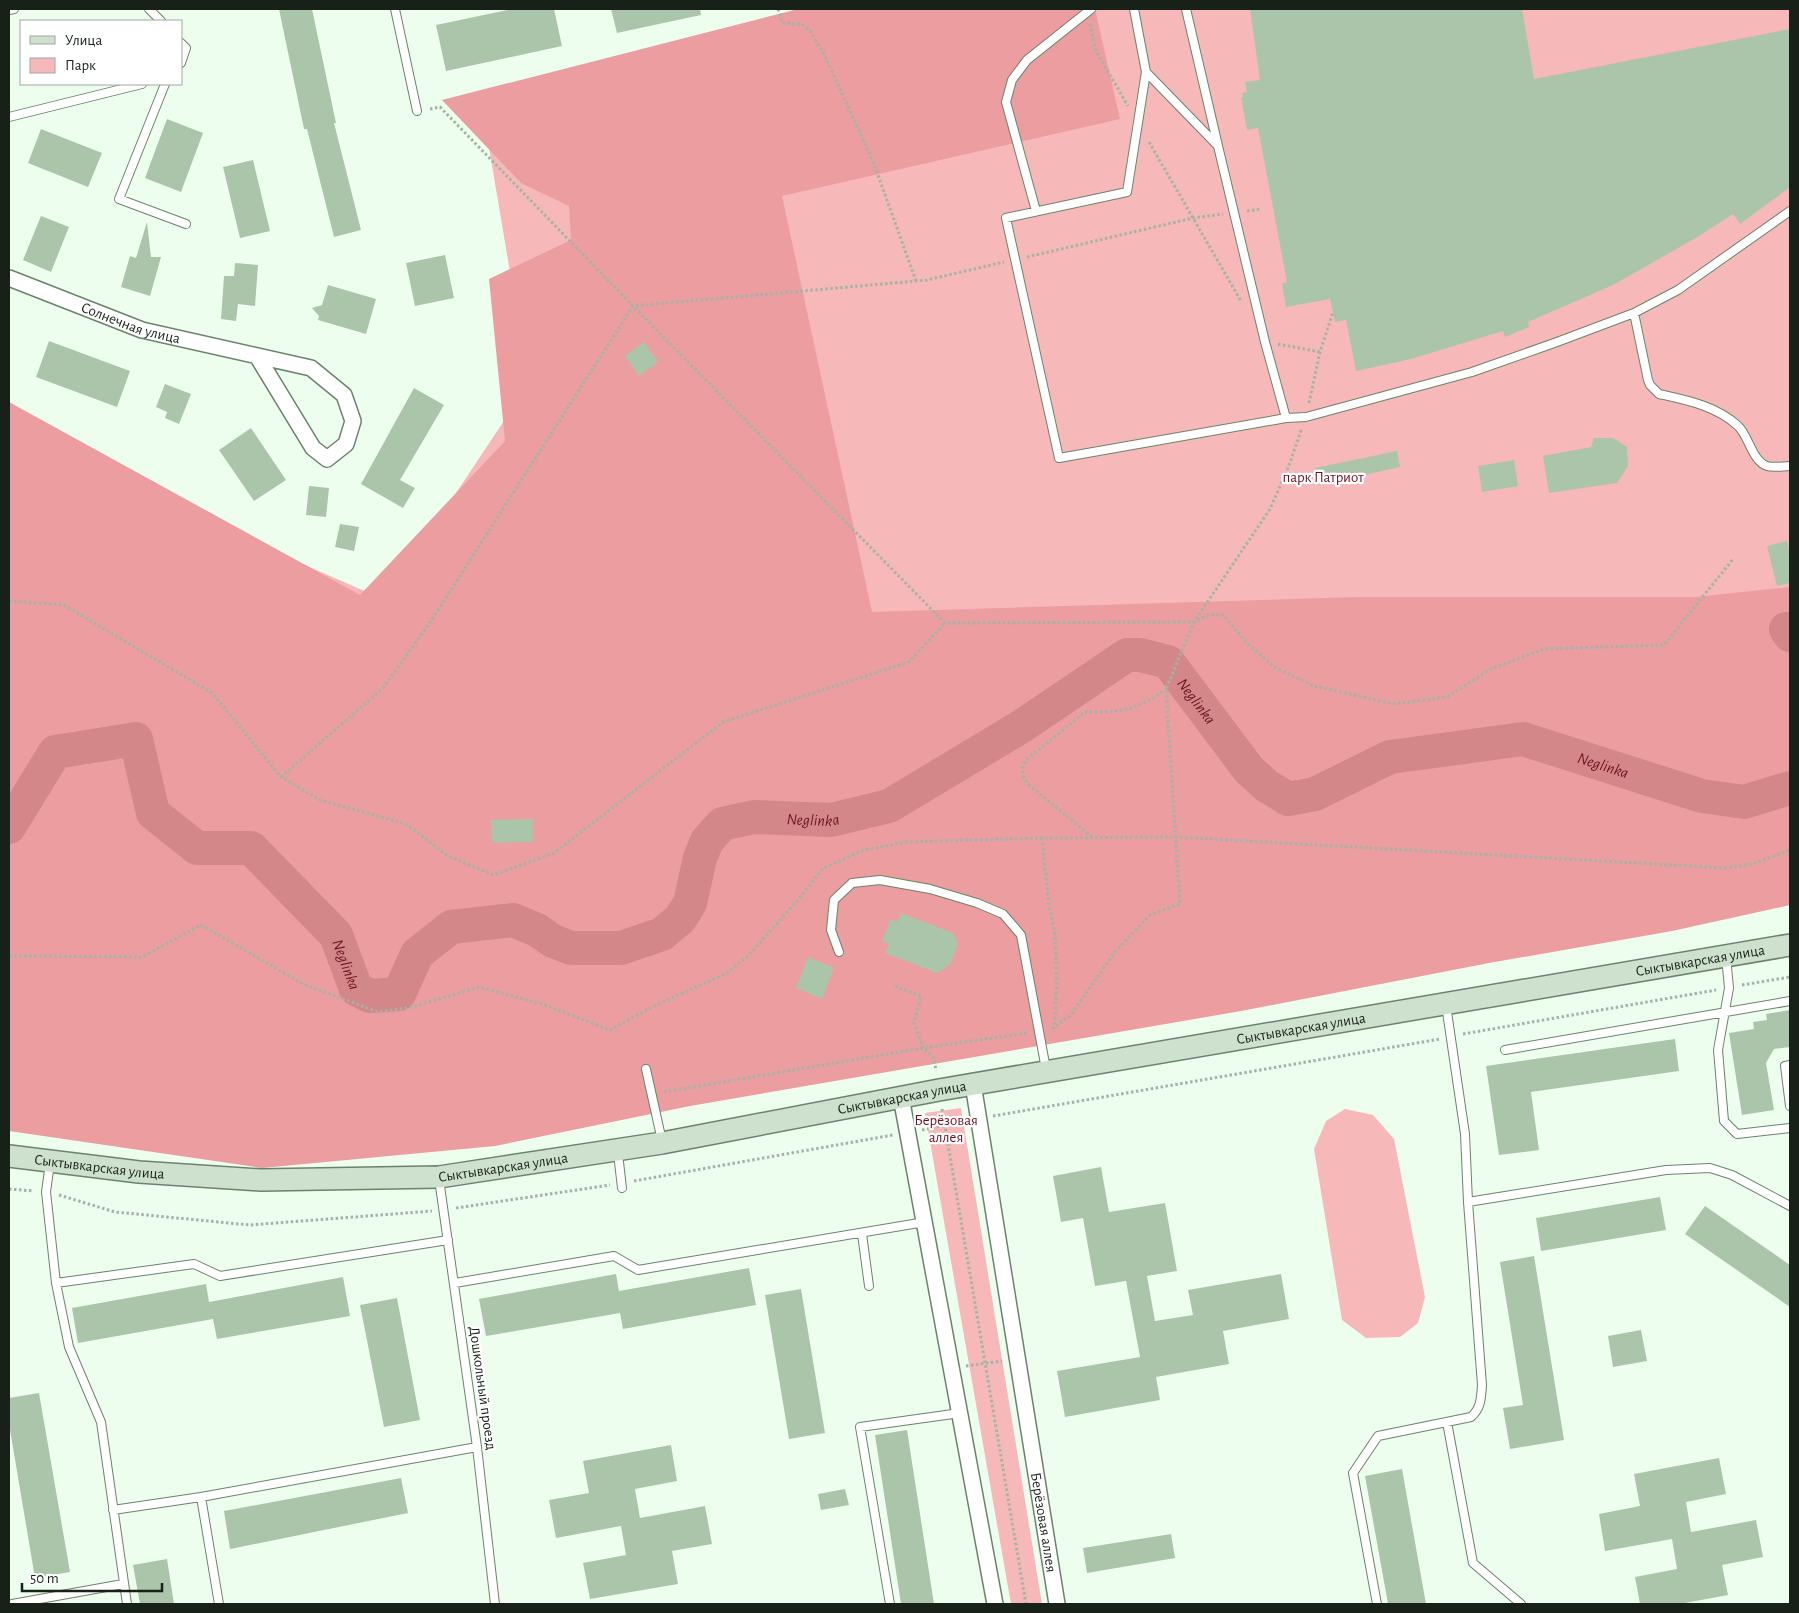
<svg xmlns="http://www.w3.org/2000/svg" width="1799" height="1613" font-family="'Alegreya Sans',sans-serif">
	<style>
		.green { fill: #f7b8b9 }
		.forest { fill: #eb9d9f }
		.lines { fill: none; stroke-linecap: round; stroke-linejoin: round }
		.river { stroke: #d38789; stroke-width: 34 }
		.building { fill: #abc5ab }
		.lane-casing { stroke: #6b836b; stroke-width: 10 }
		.street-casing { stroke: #6b836b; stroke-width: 18 }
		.secondary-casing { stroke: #6b836b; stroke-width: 24 }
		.path { stroke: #a5b3a5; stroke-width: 3; stroke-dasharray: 2.5 2.5; stroke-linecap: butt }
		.lane { stroke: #fff; stroke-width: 8 }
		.street { stroke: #fff; stroke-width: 15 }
		.secondary { stroke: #cee0ce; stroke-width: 21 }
		.labels { text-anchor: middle; stroke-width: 4.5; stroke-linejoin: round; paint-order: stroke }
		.street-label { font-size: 15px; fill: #172118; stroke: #fff }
		.park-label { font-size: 15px; fill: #6e1222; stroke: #fff }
		.water-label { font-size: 16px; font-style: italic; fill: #6d1221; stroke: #fff }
	</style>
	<rect width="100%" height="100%" fill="#eefeee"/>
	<path class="green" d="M 846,9 L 1790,9 L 1790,895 L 804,866 L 47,452 L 385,600 L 535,374 L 513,290 L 483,112 Z
		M 961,1108 L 1042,1604 L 1011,1604 L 925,1113 Z
		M 1345,1109 L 1373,1115 L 1394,1139 L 1425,1297 L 1418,1323 L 1400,1337 L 1366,1338 L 1342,1320 L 1314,1149 L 1326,1121 Z"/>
	<path class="forest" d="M 798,9 L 1095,9 L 1120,119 L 782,196 L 872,612 L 1357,597 L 1696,597 L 1790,587 L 1790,905 L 1672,931 L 1489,963 L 1241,1011 L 690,1106 L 495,1146 L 262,1168 L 9,1131 L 9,402 L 360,595 L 505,441 L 489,279 L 571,240 L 569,206 L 521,183 L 442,100 Z"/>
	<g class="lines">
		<g class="river">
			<path d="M 1786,629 L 1790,635"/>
			<path id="s1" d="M 9,827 L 55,752 L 136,739 L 153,813 L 197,848 L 251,848 L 336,935 L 356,989 L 370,996 L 399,994 L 417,954 L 451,927 L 513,920 L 537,930 L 553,941 L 571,948 L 621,948 L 662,934 L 680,919 L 690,903 L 700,858 L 707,841 L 722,824 L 754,817 L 831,820 L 889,806 L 1022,726 L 1127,655 L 1140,655 L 1168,662 L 1249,770 L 1267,786 L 1288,799 L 1315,794 L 1390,757 L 1523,739 L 1702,796 L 1744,802 L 1790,788"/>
		</g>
	</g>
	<path class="building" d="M 279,9 L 312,9 L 336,123 L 334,123 L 361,230 L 334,237 L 307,129 L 304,129 Z
		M 513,9 L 554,9 L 562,46 L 446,71 L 436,25 Z
		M 611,9 L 700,9 L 701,15 L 617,33 Z
		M 1250,9 L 1522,9 L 1534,79 L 1790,29 L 1790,187 L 1740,224 L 1733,214 L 1694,239 L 1613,285 L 1528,322 L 1529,327 L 1505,337 L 1503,331 L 1411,359 L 1356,371 L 1346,320 L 1335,322 L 1330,299 L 1286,307 L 1282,283 L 1287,282 L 1258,128 L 1247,130 L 1241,97 L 1243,97 L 1242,93 L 1247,92 L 1245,82 L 1260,80 Z
		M 167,119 L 203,133 L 181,192 L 145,178 Z
		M 41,129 L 102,153 L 88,187 L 28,163 Z
		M 253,160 L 270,231 L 240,238 L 223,167 Z
		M 41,216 L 69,227 L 51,272 L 23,260 Z
		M 147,222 L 151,257 L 161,257 L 150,296 L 121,287 L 130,256 L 136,258 Z
		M 445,255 L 454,298 L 415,306 L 406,263 Z
		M 235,263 L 258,265 L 255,306 L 238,304 L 236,321 L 221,319 L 224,276 L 234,276 Z
		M 328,285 L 376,299 L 366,334 L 318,320 L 319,316 L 312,308 L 322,305 Z
		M 49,341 L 130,371 L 117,407 L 36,377 Z
		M 644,342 L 658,362 L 639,376 L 625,356 Z
		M 165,384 L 191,394 L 179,424 L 165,418 L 167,412 L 156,407 Z
		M 414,388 L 444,405 L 400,480 L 415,488 L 403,508 L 361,484 Z
		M 251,428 L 286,480 L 254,501 L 219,450 Z
		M 1594,438 L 1613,438 L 1627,447 L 1628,466 L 1617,483 L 1549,493 L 1543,456 L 1591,447 Z
		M 1397,451 L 1400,467 L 1318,485 L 1315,468 Z
		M 1514,460 L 1518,486 L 1482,492 L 1478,466 Z
		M 309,486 L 329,488 L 326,517 L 306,515 Z
		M 340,524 L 359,527 L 354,551 L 335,547 Z
		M 1787,541 L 1790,554 L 1790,583 L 1777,586 L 1767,546 Z
		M 533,819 L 533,842 L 492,843 L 491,820 Z
		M 901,913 L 953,933 L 958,944 L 950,965 L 937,973 L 885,953 L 889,944 L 882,941 L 891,919 L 897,922 Z
		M 808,957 L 834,968 L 822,999 L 796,988 Z
		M 1790,1010 L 1790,1047 L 1774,1049 L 1766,1063 L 1774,1110 L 1742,1115 L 1729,1033 L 1754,1029 L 1753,1022 L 1767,1020 L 1766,1014 Z
		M 1675,1039 L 1679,1071 L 1531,1092 L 1539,1150 L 1499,1155 L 1486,1066 Z
		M 1101,1167 L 1109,1212 L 1165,1203 L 1177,1271 L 1147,1276 L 1155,1321 L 1193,1315 L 1188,1290 L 1281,1274 L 1289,1319 L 1223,1331 L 1229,1364 L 1156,1377 L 1160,1400 L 1065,1417 L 1057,1371 L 1140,1357 L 1126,1281 L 1095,1286 L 1083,1218 L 1061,1222 L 1053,1176 Z
		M 1660,1197 L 1666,1230 L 1541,1251 L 1536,1218 Z
		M 1705,1206 L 1790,1265 L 1790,1307 L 1685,1234 Z
		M 1534,1256 L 1564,1440 L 1510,1449 L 1503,1408 L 1523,1405 L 1500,1262 Z
		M 749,1268 L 756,1305 L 623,1329 L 620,1313 L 486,1336 L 479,1299 L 616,1274 L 619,1291 Z
		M 343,1277 L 350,1316 L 217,1339 L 213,1319 L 78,1343 L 72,1308 L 206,1284 L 209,1302 Z
		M 801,1289 L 825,1433 L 789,1439 L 765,1295 Z
		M 397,1298 L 420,1420 L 384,1427 L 360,1305 Z
		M 1641,1330 L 1647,1361 L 1613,1367 L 1608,1336 Z
		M 39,1393 L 70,1572 L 35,1578 L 9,1424 L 9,1398 Z
		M 907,1430 L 934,1604 L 901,1604 L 875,1435 Z
		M 671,1445 L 677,1481 L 635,1489 L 640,1518 L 705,1506 L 712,1544 L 672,1551 L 678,1584 L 590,1599 L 583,1563 L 626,1555 L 621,1526 L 556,1538 L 549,1500 L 589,1493 L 583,1461 Z
		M 1719,1458 L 1726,1494 L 1686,1502 L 1691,1532 L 1756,1520 L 1763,1557 L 1722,1565 L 1728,1595 L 1685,1603 L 1685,1604 L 1640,1604 L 1635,1577 L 1677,1569 L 1672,1539 L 1605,1551 L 1599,1514 L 1640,1506 L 1634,1474 Z
		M 1402,1469 L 1426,1604 L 1388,1604 L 1365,1476 Z
		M 401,1478 L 408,1513 L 230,1549 L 224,1511 Z
		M 845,1489 L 849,1505 L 821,1510 L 818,1494 Z
		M 1171,1534 L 1175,1558 L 1087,1573 L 1083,1548 Z
		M 167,1559 L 174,1604 L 140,1604 L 133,1565 Z"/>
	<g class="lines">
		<g class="lane-casing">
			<path id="lane" d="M 149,9 L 161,21
				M 395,9 L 417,111
				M 1134,9 L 1146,72 L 1127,192 L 1006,218 L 1059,458 L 1286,418
				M 1186,9 L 1218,146
				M 9,10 L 14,9
				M 181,43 L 186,48 L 181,63
				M 1146,72 L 1218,146 L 1265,342 L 1286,418 L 1306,417 L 1472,372 L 1557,342 L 1634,313 L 1678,290 L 1790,211
				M 165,84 L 119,199 L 186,224
				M 9,117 L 142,84
				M 1036,211 L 1006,102 L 1012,80 L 1027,60 L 1091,9
				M 1634,313 L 1648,380 L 1650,385 L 1659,394 C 1686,400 1717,406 1738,426 C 1749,436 1752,461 1767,466 C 1774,468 1783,466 1790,466
				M 839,952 L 831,930 L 834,900 L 852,883 L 880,880 L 930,889 L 977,903 L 1003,914 L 1021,935 L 1046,1069
				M 1726,957 L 1729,988 L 1718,1050 L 1724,1121 L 1737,1134 L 1790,1128
				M 1505,1050 L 1790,1001
				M 1790,1065 L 1785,1066 L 1790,1106
				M 646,1069 L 662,1141
				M 619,1162 L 622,1188
				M 50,1163 L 46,1192 L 56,1283 L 69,1347 L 101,1422 L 127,1604
				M 439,1179 L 477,1447 L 495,1604
				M 1468,1202 L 1666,1170 L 1710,1168 L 1732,1175 L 1790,1206
				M 862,1234 L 869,1286
				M 56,1283 L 194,1264 L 220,1276 L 448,1240
				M 455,1283 L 614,1256 L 638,1270 L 925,1222
				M 1447,1422 L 1473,1563 L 1521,1604
				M 113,1510 L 201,1497
				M 12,1604 L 123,1584
				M 219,1604 L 201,1497 L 477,1447
				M 890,1604 L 860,1427 L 960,1413
				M 1377,1604 L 1353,1473 L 1378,1436 L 1471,1417 C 1481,1408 1481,1399 1482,1385 L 1468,1202 L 1465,1134 L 1446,1005"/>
		</g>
		<g class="street-casing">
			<g id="street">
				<path id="s2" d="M 9,278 L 142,330 L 311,368 L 344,395 L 353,421 L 346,444 L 327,459 L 313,448 L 257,356"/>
				<path id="s3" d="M 973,1084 L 1057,1604"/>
				<path d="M 901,1097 L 995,1604"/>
			</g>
		</g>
		<g class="secondary-casing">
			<g id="secondary">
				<path id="s4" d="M 9,1156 L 139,1172 L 261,1180 L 439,1177 L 662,1143 L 939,1090 L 1790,945"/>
			</g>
		</g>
		<path class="path" d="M 778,9 L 782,23 L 802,24 L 811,32 L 825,56 L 874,164 L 916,281
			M 1090,24 L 1096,51 L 1128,106
			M 430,109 L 440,107 L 633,306 L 945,623 L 1194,622 L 1208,615 L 1223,615 L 1247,643 L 1274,667 L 1314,686 L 1394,704 L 1447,697 L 1491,669 L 1544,649 L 1664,645 L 1733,559
			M 1149,142 L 1241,301
			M 1247,211 L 1261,209
			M 1027,257 L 1193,218 L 1223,214
			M 1278,344 L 1320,352
			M 1309,403 L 1320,352 L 1333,312
			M 9,601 L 64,605 L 212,693 L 281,777 L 320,800 L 406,824 L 448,856 L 494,875 L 554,853 L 723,722 L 909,662 L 945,623
			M 281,777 L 383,688 L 431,621 L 633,306 L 927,280 L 1004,262
			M 1092,837 L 1029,785 C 1022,776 1020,770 1026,760 L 1085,712 L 1108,712 L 1132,708 L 1152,699 L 1166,689
			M 1042,838 L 1049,905 L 1055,935 L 1057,983 L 1054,1029
			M 9,956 L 142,957 L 201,925 L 303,984 L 378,1012 L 412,1007 L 479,987 L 542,1004 L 610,1030 L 652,1007 L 727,973 L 748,956 L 798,900 L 823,868 L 864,850 L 906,842 L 1042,838 L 1176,837 L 1725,868 L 1753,864 L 1790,850
			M 1742,985 L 1790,977
			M 895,986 L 921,996 L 914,1023 L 923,1048 L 934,1058 L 936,1071
			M 1052,1029 L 1071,1015 L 1115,952 L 1150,915 L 1180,904 L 1166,689 L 1194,622 L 1270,509 L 1288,468 L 1302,428
			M 1463,1034 L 1716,990
			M 664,1092 L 923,1048 L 1028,1033
			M 942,1109 L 1026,1604
			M 993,1116 L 1440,1039
			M 922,1130 L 962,1122
			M 634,1181 L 893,1135
			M 9,1189 L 34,1191
			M 59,1195 L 115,1212 L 250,1225 L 432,1211
			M 456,1208 L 610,1185
			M 966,1366 L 1002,1361"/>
		<use href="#lane" class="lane"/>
		<use href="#street" class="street"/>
		<use href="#secondary" class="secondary"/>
	</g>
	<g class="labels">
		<g class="street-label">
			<text dy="5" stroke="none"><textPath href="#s2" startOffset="130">Солнечная улица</textPath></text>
			<text dy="5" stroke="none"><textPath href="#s4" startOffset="1711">Сыктывкарская улица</textPath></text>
			<text dy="5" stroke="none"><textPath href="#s4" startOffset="1306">Сыктывкарская улица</textPath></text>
			<text dy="5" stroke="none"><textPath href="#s4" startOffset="901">Сыктывкарская улица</textPath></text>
			<text dy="5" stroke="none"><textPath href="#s4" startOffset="91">Сыктывкарская улица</textPath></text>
			<text dy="5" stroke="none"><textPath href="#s4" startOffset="496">Сыктывкарская улица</textPath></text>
			<text transform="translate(483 1388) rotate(82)" y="5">Дошкольный проезд</text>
			<text dy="5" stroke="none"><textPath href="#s3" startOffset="444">Берёзовая аллея</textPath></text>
		</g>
		<g class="park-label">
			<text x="1323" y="482">парк Патриот</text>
			<text x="946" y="1125">Берёзовая<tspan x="946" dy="17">аллея</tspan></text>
		</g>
		<g class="water-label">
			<text dy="6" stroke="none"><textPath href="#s1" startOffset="1559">Neglinka</textPath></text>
			<text dy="6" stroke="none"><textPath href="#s1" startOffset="2024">Neglinka</textPath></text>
			<text dy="6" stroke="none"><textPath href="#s1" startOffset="1109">Neglinka</textPath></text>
			<text dy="6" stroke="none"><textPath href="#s1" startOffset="509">Neglinka</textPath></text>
		</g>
	</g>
	<rect width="1799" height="1613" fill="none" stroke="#172118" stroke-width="20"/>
	<rect x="20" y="20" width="162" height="65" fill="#ffffff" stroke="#a2a6a3"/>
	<rect x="30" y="36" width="25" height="8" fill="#cee0ce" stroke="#a2a6a3"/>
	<text x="65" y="45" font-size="15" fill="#172118">Улица</text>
	<rect x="30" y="58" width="25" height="15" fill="#f7b8b9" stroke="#a2a6a3"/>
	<text x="65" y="70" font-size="15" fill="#172118">Парк</text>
	<path d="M22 1583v8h140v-8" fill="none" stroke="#172118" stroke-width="2.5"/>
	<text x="30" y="1583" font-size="15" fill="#172118" stroke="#ffffff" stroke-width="4" paint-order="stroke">50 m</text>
</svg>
